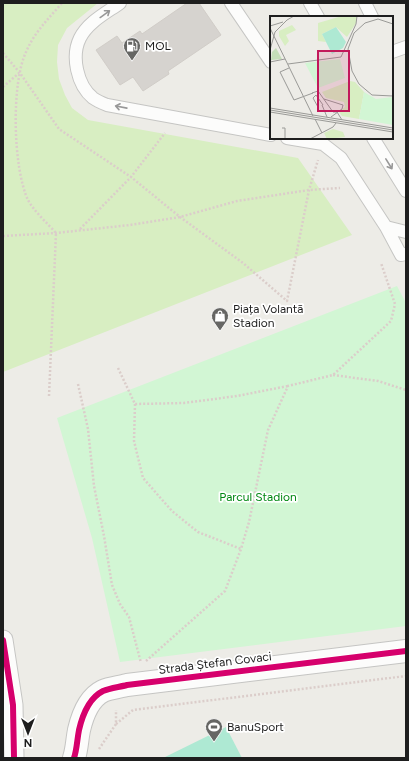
<svg xmlns="http://www.w3.org/2000/svg" width="409" height="761" font-family="Figtree,sans-serif">
	<style>
		.grass { fill: #d8eec2 }
		.park { fill: #d2f6d4 }
		.pitch { fill: #aee9d3 }
		.building { fill: #d6d3cf; stroke: #d1cdc8 }
		.lines { fill: none; stroke-linecap: round; stroke-linejoin: round }
		.service-casing { stroke: #c5c5c3; stroke-width: 14 }
		.pedestrian-casing { stroke: #c5c5c3; stroke-width: 21 }
		.minor-casing { stroke: #c5c5c3; stroke-width: 24 }
		.path { stroke: #dbcdca; stroke-width: 2.5; stroke-dasharray: 2 2; stroke-linecap: butt }
		.service { stroke: #fcfcfb; stroke-width: 12 }
		.pedestrian { stroke: #fcfcfb; stroke-width: 19 }
		.minor { stroke: #fcfcfb; stroke-width: 22 }
		.cycleway-casing { stroke: #fff; stroke-width: 8 }
		.cycleway { stroke: #d6006c; stroke-width: 6 }
		.oneway { stroke: #989898 }
		.labels { text-anchor: middle; stroke-width: 3.5; stroke-linejoin: round; paint-order: stroke }
		.poi-label { font-size: 12px; fill: #1e1e1e; stroke: #fff; text-anchor: start }
		.park-label { font-size: 12px; fill: #018812; stroke: #fff }
		.street-label { font-size: 12px; fill: #1e1e1e; stroke: #fff }
		.inset-road { fill: none; stroke: #9a9a97; stroke-width: 1 }
		.view { fill: #c2185b; fill-opacity: 0.15; stroke: #c2185b; stroke-width: 2 }
		.inset-edge { fill: none; stroke: #1e1e1e; stroke-width: 2 }
	</style>
	<rect width="100%" height="100%" fill="#edece7"/>
	<path class="grass" d="M 3,3 L 98,3 L 67,28 L 58,45 L 57,62 L 59,79 L 65,95 L 72,108 L 88,120 L 298,158 L 352,235 L 3,372 Z"/>
	<path class="park" d="M 397,286 L 406,303 L 406,626 L 120,662 L 92,538 L 57,418 Z"/>
	<path class="pitch" d="M 226,727 L 242,758 L 163,758 Z"/>
	<path class="building" d="M 187,3 L 199,3 L 221,35 L 168,71 L 169,74 L 143,91 L 133,77 L 120,85 L 96,50 L 117,36 L 122,43 L 140,31 L 142,34 Z"/>
	<g class="lines">
		<g class="service-casing">
			<path id="service" d="M 120,3 C 106,13 88,22 80,38 C 71,56 77,85 93,98 C 97,101 102,103 107,105 L 271,135
				M 231,3 L 271,62
				M 310,3 L 318,17
				M 365,3 L 372,17
				M 392,52 L 406,47
				M 287,138 L 323,144
				M 319,138 L 323,144 L 341,158 L 386,227 L 401,255 L 406,254
				M 373,138 L 406,191
				M 386,227 L 406,232"/>
		</g>
		<g class="pedestrian-casing">
			<path id="pedestrian" d="M 3,640 L 13,705 L 14,758"/>
		</g>
		<g class="minor-casing">
			<path id="minor" d="M 74,758 C 77,749 77,740 79,730 C 82,717 89,698 103,691 C 110,688 120,687 127,685 L 406,651"/>
		</g>
		<path class="path" d="M 3,53 L 20,73 L 59,129 L 131,177 L 180,217 L 243,263 L 287,301 L 309,190 L 318,160
			M 3,87 L 19,73
			M 80,229 L 131,177 L 165,133
			M 3,236 L 56,233 L 130,225 L 180,217 L 237,201 L 309,190 L 340,188
			M 118,368 L 135,404 L 184,403 L 237,396 L 288,386
			M 333,375 L 378,381 L 406,390
			M 78,384 L 88,429 L 94,486 L 104,536 L 112,585 L 120,604 L 129,617 L 141,663
			M 49,396 L 56,233 C 48,224 33,210 28,200 C 13,168 11,84 26,52 C 34,33 48,19 62,3
			M 135,404 L 134,441 L 143,478 L 172,511 L 198,532 L 241,549
			M 146,661 L 225,591 L 241,549 L 249,522 L 268,430 L 288,386 L 333,375 L 391,321 L 395,304 L 381,263
			M 116,724 L 133,710 L 406,676
			M 99,749 L 116,724 L 116,710"/>
		<use href="#service" class="service"/>
		<use href="#pedestrian" class="pedestrian"/>
		<use href="#minor" class="minor"/>
		<g class="cycleway-casing">
			<path id="cycleway" d="M 3,640 L 13,705 L 14,758
				M 74,758 C 77,749 77,740 79,730 C 82,717 89,698 103,691 C 110,688 120,687 127,685 L 406,651"/>
		</g>
		<use href="#cycleway" class="cycleway"/>
	</g>
	<defs><path id="oneway-shaft" d="M-6 0H5M1.5-3L5.5 0L1.5 3" fill="none" stroke-width="1.6" stroke-linecap="round" stroke-linejoin="round"/></defs>
	<g class="oneway">
		<use href="#oneway-shaft" transform="translate(105 14) rotate(-36)"/>
		<use href="#oneway-shaft" transform="translate(121 107) rotate(-169)"/>
		<use href="#oneway-shaft" transform="translate(389 164) rotate(58)"/>
	</g>
	<defs>
		<g id="fuel-pin" transform="scale(0.9)"><path d="M0 17L-7.5 6A9.5 9.5 0 1 1 7.5 6Z" fill="#666664" stroke="#fff"/><path d="M-5.5-6h7V0h2V4h1.3V-2.5L3-4.5l.8-.8L6-3V5H2.5V1h-1V6h-7ZM-4.2-4.7v3.2H.2V-4.7Z" fill="#fff"/></g>
		<g id="shop-pin" transform="scale(0.9)"><path d="M0 17L-7.5 6A9.5 9.5 0 1 1 7.5 6Z" fill="#666664" stroke="#fff"/><path d="M-5-2.5h2.3a2.7 3.5 0 0 1 5.4 0H5L5.5 6h-11ZM-1.5-2.5h3a1.5 2.3 0 0 0-3 0Z" fill="#fff"/></g>
		<g id="stadium-pin" transform="scale(0.9)"><path d="M0 17L-7.5 6A9.5 9.5 0 1 1 7.5 6Z" fill="#666664" stroke="#fff"/><path d="M0-5a6.5 5 0 1 0 0 10a6.5 5 0 1 0 0-10ZM-3.5-1.8h7v3.6h-7Z" fill="#fff"/></g>
	</defs>
	<g fill-rule="evenodd">
		<use href="#fuel-pin" x="132" y="46"/>
		<use href="#shop-pin" x="220" y="316"/>
		<use href="#stadium-pin" x="214" y="727"/>
	</g>
	<g class="labels">
		<g class="poi-label">
			<text x="145" y="50">MOL</text>
			<text x="233" y="313">Piața Volantă<tspan x="233" dy="14">Stadion</tspan></text>
			<text x="227" y="731">BanuSport</text>
		</g>
		<g class="park-label">
			<text x="258" y="501">Parcul Stadion</text>
		</g>
		<g class="street-label">
			<text transform="translate(215 663) rotate(-7)" y="4">Strada Ștefan Covaci</text>
		</g>
	</g>
	<g transform="translate(270 16)">
		<rect width="123" height="123" fill="#edece7"/>
		<path d="M 72,0 L 87,0 L 86,7 L 77,21 L 66,11 L 52,18 L 56,26 L 48,25 L 48,7 ZM 22,9 L 26,14 L 16,19 L 19,25 L 15,30 L 9,20 L 9,15 ZM 80,65 L 85,66 L 94,76 L 89,103 L 72,100 L 69,96 L 75,91 L 74,86 L 56,82 L 52,76 ZM 63,113 L 73,116 L 75,121 L 57,123 L 54,117 Z" fill="#d8eec2"/>
		<path d="M 6,32 L 12,43 L 1,44 L 2,36 Z" fill="#c5dfb9"/>
		<path d="M 70,43 L 75,62 L 48,72 L 35,47 ZM 94,76 L 106,83 L 123,81 L 123,109 L 89,103 Z" fill="#d2f6d4"/>
		<path d="M 66,11 L 76,26 L 73,32 L 62,38 L 52,18 Z" fill="#aee9d3"/>
		<path class="inset-road" d="M 123,8 L 108,3 L 95,7 L 84,17 L 78,33 L 82,55 L 89,68 L 102,79 L 123,80M 0,10 L 13,6M 0,12 L 43,100M 0,34 L 5,16 L 17,4 L 24,0M 0,46 L 15,43M 18,48 L 71,41 L 86,8 L 87,0M 19,52 L 10,56 L 24,84 L 43,77M 42,77 L 48,75 L 63,96 L 67,96 L 72,104M 54,83 L 73,89 L 72,93 L 61,101M 52,89 L 57,101M 48,91 L 43,82 L 46,79 L 53,89M 0,92 L 123,112M 0,94 L 123,114M 0,96 L 123,116M 45,103 L 52,117M 12,112 L 15,112 L 15,123M 40,123 L 63,111 L 66,107"/>
		<path class="view" d="M 48,35 L 79,35 L 79,95 L 48,95 Z"/>
		<rect width="123" height="123" class="inset-edge"/>
	</g>
	<rect width="409" height="761" fill="none" stroke="#1e1e1e" stroke-width="8"/>
	<g transform="translate(28 733) rotate(180)" stroke="#ffffff" stroke-width="3" paint-order="stroke">
	<path d="M0-3L7 15L0 10L-7 15Z" fill="#1e1e1e"/>
	<text y="-6" font-size="11" font-weight="bold" text-anchor="middle" fill="#1e1e1e">N</text>
	</g>
</svg>
